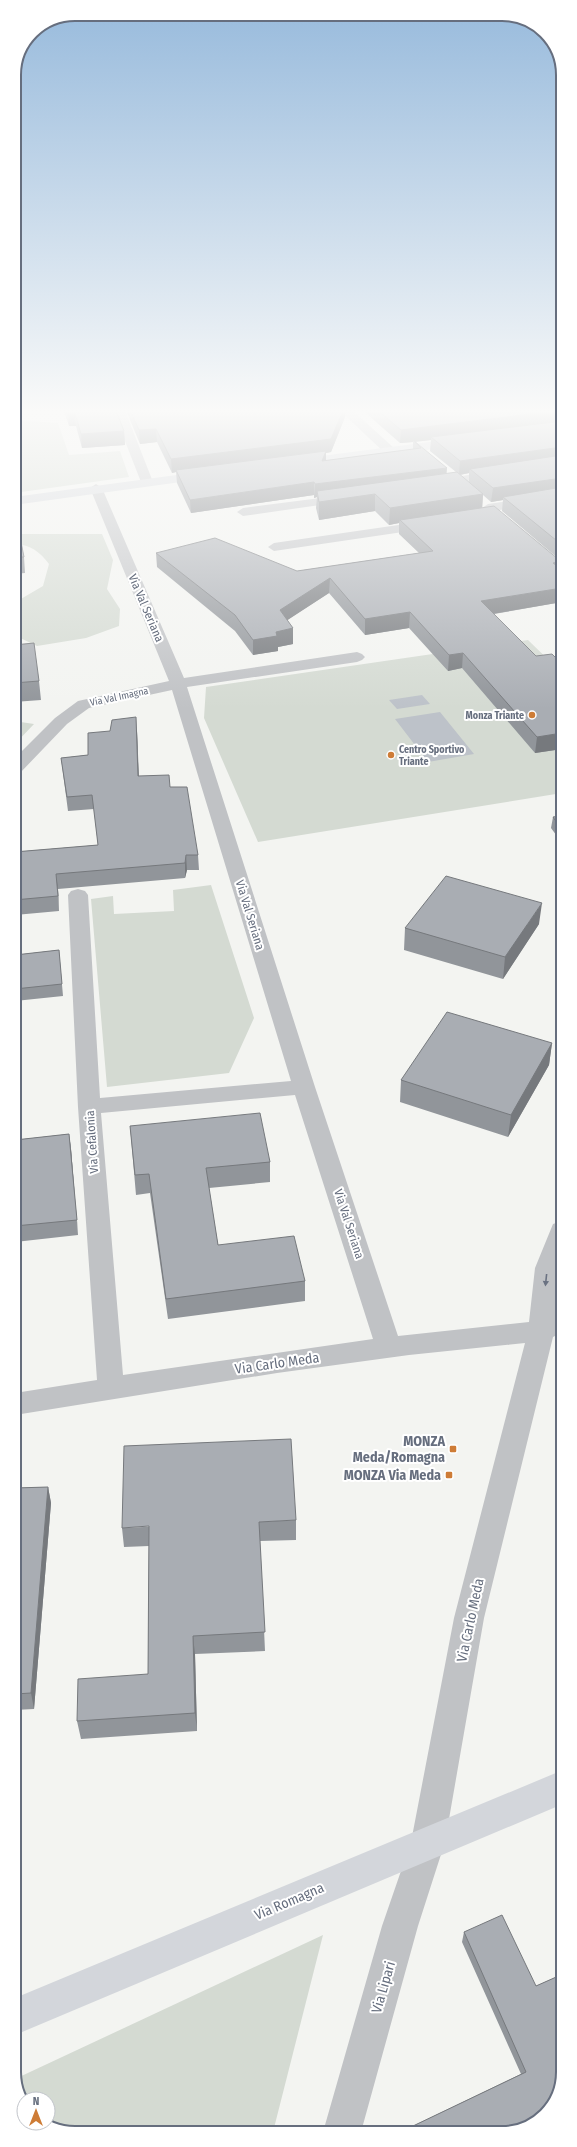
<svg xmlns="http://www.w3.org/2000/svg" width="577" height="2147" font-family="'Fira Sans Condensed',sans-serif">
	<style>
		.green { fill: #d4dad2 }
		.water { fill: #bdc2c9 }
		.lines { fill: none; stroke-linecap: round; stroke-linejoin: round }
		.lane { fill: #c0c2c5; fill-rule: evenodd }
		.street { fill: #c0c2c5; fill-rule: evenodd }
		.secondary { fill: #d3d6db; fill-rule: evenodd }
		.wall { fill: #91959a; fill-rule: evenodd }
		.shaded-wall { fill: #76797d }
		.building { fill: #a9adb3; stroke: #76797d }
		.oneway { fill: #6a7282 }
		.poi-dot { fill: #ce7c36; stroke: #fff; stroke-width: 1.5 }
		.labels { text-anchor: middle; stroke-width: 4; stroke-linejoin: round; paint-order: stroke }
		.far-street-label { font-size: 10px; fill: #666e7e; stroke: #fff }
		.far-poi-label { font-size: 10px; font-weight: bold; fill: #666e7e; stroke: #fff; text-anchor: end }
		.street-label { font-size: 12px; fill: #666e7e; stroke: #fff }
		.near-street-label { font-size: 14px; fill: #666e7e; stroke: #fff }
		.near-poi-label { font-size: 14px; font-weight: bold; fill: #666e7e; stroke: #fff; text-anchor: end }
		.rim { fill: none; stroke: #666e7e; stroke-width: 2 }
	</style>
	<rect width="100%" height="100%" fill="#f3f4f1"/>
	<path class="green" d="M 14,420 L 58,423 L 69,455 L 120,451 L 129,477 L 14,493 Z
		M 14,534 L 102,534 L 113,560 L 107,589 L 120,609 L 119,626 L 86,638 L 37,646 L 14,635 L 14,603 L 43,586 L 49,564 C 40,552 30,544 14,544 Z
		M 528,640 L 562,673 L 562,793 L 258,842 L 204,718 L 206,687 Z
		M 14,721 L 34,724 L 14,745 Z
		M 211,885 L 254,1018 L 229,1073 L 107,1087 L 91,899 L 113,896 L 114,914 L 174,911 L 173,890 Z
		M 323,1935 L 273,2132 L 70,2133 L 47,2123 L 48,2099 L 24,2100 L 15,2085 L 15,2079 Z"/>
	<path class="water" d="M 422,695 L 430,704 L 397,709 L 389,700 Z
		M 440,712 L 474,754 L 428,762 L 395,719 Z"/>
	<g class="lines">
		<path class="lane" d="M 496,471 L 500,472 L 502,474 L 500,476 L 455,483 L 449,480 L 455,477 Z
			M 562,493 L 562,499 L 488,512 L 482,508 L 488,504 Z
			M 344,495 L 348,497 L 350,499 L 348,501 L 243,516 L 237,512 L 243,508 Z
			M 426,521 L 430,522 L 432,525 L 430,528 L 274,551 L 268,547 L 274,543 Z"/>
		<path class="street" d="M 112,408 L 124,408 L 153,482 L 151,485 L 147,486 L 141,482 Z
			M 337,408 L 350,408 L 394,448 L 396,451 L 394,454 L 386,454 Z
			M 96,484 L 102,488 L 184,678 L 357,652 L 362,654 L 365,657 L 362,660 L 357,662 L 187,687 L 315,1087 L 398,1336 L 529,1322 L 535,1268 L 553,1224 L 562,1221 L 563,1263 L 556,1312 L 563,1310 L 563,1332 L 553,1337 L 484,1618 L 445,1842 L 418,1926 L 361,2132 L 323,2132 L 382,1926 L 411,1842 L 454,1618 L 525,1343 L 409,1355 L 277,1373 L 15,1415 L 15,1393 L 97,1380 L 78,1107 L 68,895 L 71,891 L 78,889 L 85,891 L 88,895 L 100,1098 L 291,1081 L 172,690 L 89,708 L 67,724 L 20,773 L 14,774 L 14,759 L 55,718 L 78,701 L 169,681 L 90,488 ZM 295,1095 L 373,1339 L 123,1375 L 101,1113 Z"/>
		<path class="secondary" d="M 460,438 L 464,439 L 466,442 L 464,445 L 298,467 L 292,463 L 298,459 Z
			M 206,471 L 210,472 L 212,475 L 210,478 L 14,505 L 14,497 Z
			M 563,1770 L 563,1804 L 15,2035 L 15,1998 Z"/>
	</g>
	<path class="wall" d="M 63,408 L 115,408 L 124,431 L 125,445 L 82,448 L 76,426 L 69,426 Z
		M 125,408 L 345,408 L 345,417 L 331,452 L 326,453 L 326,461 L 413,450 L 413,442 L 400,443 L 360,408 L 562,408 L 562,602 L 494,614 L 536,656 L 562,664 L 562,749 L 535,753 L 462,668 L 448,671 L 409,628 L 365,635 L 329,593 L 287,620 L 293,628 L 293,644 L 278,647 L 278,651 L 253,655 L 235,631 L 157,567 L 156,553 L 297,571 L 419,553 L 399,534 L 399,523 L 389,525 L 375,511 L 319,520 L 316,508 L 317,497 L 314,498 L 314,495 L 191,513 L 177,483 L 176,472 L 172,473 L 157,442 L 140,444 ZM 431,440 L 430,451 L 456,472 L 447,474 L 415,441 ZM 469,473 L 469,482 L 460,475 ZM 483,495 L 491,502 L 503,500 L 502,511 L 560,560 L 558,559 L 482,508 Z
		M 14,506 L 24,557 L 25,573 L 14,574 Z
		M 14,645 L 39,681 L 41,700 L 14,702 Z
		M 137,731 L 139,776 L 170,787 L 198,855 L 199,870 L 187,870 L 185,878 L 58,889 L 59,911 L 15,915 L 14,852 L 98,845 L 94,809 L 68,811 L 61,758 L 88,755 Z
		M 562,816 L 562,843 L 551,828 L 553,817 Z
		M 539,924 L 503,979 L 404,950 L 405,928 Z
		M 59,950 L 63,996 L 15,1001 L 15,955 Z
		M 552,1043 L 549,1065 L 508,1137 L 400,1102 L 401,1080 Z
		M 130,1126 L 270,1162 L 270,1182 L 209,1188 L 218,1245 L 305,1281 L 305,1301 L 168,1319 L 150,1193 L 136,1195 Z
		M 69,1134 L 71,1149 L 78,1235 L 15,1242 L 15,1140 Z
		M 48,1487 L 51,1503 L 34,1709 L 15,1710 L 15,1488 Z
		M 296,1520 L 296,1540 L 260,1541 L 265,1651 L 195,1654 L 197,1731 L 81,1739 L 77,1721 L 148,1674 L 149,1546 L 124,1547 L 122,1528 Z
		M 464,1932 L 536,1986 L 563,1974 L 515,2132 L 412,2132 L 413,2126 L 521,2074 L 462,1942 Z"/>
	<path class="shaded-wall" d="M 344,408 L 345,408 L 345,417 L 331,452 L 326,453 L 326,464 L 176,470 L 176,472 L 172,473 L 171,459 Z
		M 562,410 L 562,423 L 431,437 L 431,440 L 415,442 L 413,440 L 413,442 L 400,443 L 401,430 Z
		M 68,413 L 75,413 L 76,426 L 69,426 Z
		M 156,429 L 157,442 L 140,444 L 139,430 Z
		M 124,431 L 125,445 L 82,448 L 81,434 Z
		M 562,447 L 562,460 L 470,469 L 469,473 L 459,475 L 460,461 Z
		M 447,468 L 446,481 L 317,491 L 317,497 L 314,498 L 315,484 Z
		M 562,478 L 562,492 L 503,497 L 503,500 L 491,502 L 493,488 Z
		M 314,482 L 314,495 L 191,513 L 190,500 Z
		M 375,494 L 375,511 L 319,520 L 319,502 Z
		M 483,494 L 482,511 L 400,520 L 399,523 L 389,525 L 390,508 Z
		M 562,561 L 562,576 L 553,563 Z
		M 330,578 L 329,593 L 280,625 L 280,610 Z
		M 562,588 L 562,602 L 480,616 L 481,601 Z
		M 410,612 L 409,628 L 365,635 L 365,619 Z
		M 293,628 L 293,644 L 278,647 L 278,651 L 253,655 L 253,640 L 276,632 Z
		M 463,653 L 462,668 L 448,671 L 449,655 Z
		M 136,717 L 137,731 L 139,791 L 138,776 Z
		M 562,733 L 562,749 L 535,753 L 537,737 Z
		M 186,855 L 187,870 L 185,878 L 185,863 Z
		M 56,874 L 58,889 L 59,911 L 58,896 Z
		M 542,903 L 539,924 L 503,979 L 505,957 Z
		M 552,1043 L 549,1065 L 508,1137 L 511,1115 Z
		M 69,1134 L 71,1149 L 78,1235 L 77,1220 Z
		M 48,1487 L 51,1503 L 34,1709 L 31,1693 Z
		M 193,1636 L 195,1654 L 197,1731 L 195,1713 Z"/>
	<path class="building" d="M 66,408 L 115,408 L 124,431 L 81,434 L 75,413 L 68,413 Z
		M 129,408 L 344,408 L 331,439 L 171,459 L 156,429 L 139,430 Z
		M 375,408 L 562,408 L 562,410 L 401,430 Z
		M 562,421 L 562,447 L 460,461 L 431,437 Z
		M 413,440 L 447,468 L 315,484 L 314,482 L 190,500 L 176,470 L 326,451 L 322,461 L 421,448 Z
		M 562,455 L 562,478 L 493,488 L 470,469 Z
		M 457,472 L 483,494 L 390,508 L 375,494 L 319,502 L 317,491 Z
		M 562,487 L 562,545 L 503,497 Z
		M 14,506 L 24,557 L 14,557 Z
		M 494,506 L 558,559 L 562,560 L 562,561 L 553,563 L 562,570 L 562,588 L 481,601 L 536,656 L 552,654 L 562,664 L 562,733 L 537,737 L 463,653 L 449,655 L 410,612 L 365,619 L 330,578 L 280,610 L 293,628 L 276,632 L 277,636 L 253,640 L 235,615 L 156,553 L 215,538 L 297,571 L 433,551 L 400,520 Z
		M 34,643 L 39,681 L 14,683 L 14,645 Z
		M 136,717 L 138,776 L 169,775 L 170,787 L 187,787 L 198,855 L 186,855 L 185,863 L 56,874 L 58,896 L 14,900 L 14,852 L 98,845 L 92,795 L 67,797 L 61,758 L 88,755 L 88,733 L 110,731 L 112,720 Z
		M 562,816 L 562,830 L 553,817 Z
		M 446,876 L 542,903 L 505,957 L 405,928 Z
		M 59,950 L 62,984 L 15,989 L 15,955 Z
		M 447,1012 L 552,1043 L 511,1115 L 401,1080 Z
		M 260,1113 L 270,1162 L 206,1168 L 218,1245 L 294,1236 L 305,1281 L 166,1299 L 149,1174 L 135,1175 L 130,1126 Z
		M 69,1134 L 77,1220 L 15,1226 L 15,1140 Z
		M 291,1439 L 296,1520 L 259,1522 L 265,1632 L 193,1636 L 195,1713 L 77,1721 L 78,1679 L 148,1674 L 149,1526 L 122,1528 L 124,1446 Z
		M 48,1487 L 31,1693 L 15,1694 L 15,1488 Z
		M 502,1915 L 536,1986 L 563,1974 L 563,2073 L 550,2110 L 515,2132 L 415,2132 L 413,2126 L 526,2072 L 464,1932 Z"/>
	<defs><path id="oneway-solid" d="M-6-.8H1V-3.2L6.5 0L1 3.2V.8H-6Z"/></defs>
	<use class="oneway" href="#oneway-solid" transform="translate(546 1280) rotate(96)"/>
	<linearGradient id="sky" x2="0" y2="1"><stop stop-color="#97badc"/><stop offset="0.58" stop-color="#fafaf9"/><stop offset="1" stop-color="#fafaf9" stop-opacity="0"/></linearGradient>
	<rect width="577" height="709" fill="url(#sky)"/>
	<g class="poi-dot">
		<circle cx="532" cy="715" r="4"/>
		<circle cx="391" cy="755" r="4"/>
		<rect x="449" y="1445" width="8" height="8" rx="2"/>
		<rect x="445" y="1471" width="8" height="8" rx="2"/>
	</g>
	<g class="labels">
		<g class="far-street-label">
			<text transform="translate(119 696) rotate(-12)" y="4">Via Val Imagna</text>
		</g>
		<g class="far-poi-label">
			<text x="524" y="719">Monza Triante</text>
			<text x="399" y="753" text-anchor="start">Centro Sportivo<tspan x="399" dy="12">Triante</tspan></text>
		</g>
		<g class="street-label">
			<text transform="translate(146 608) rotate(67)" y="4">Via Val Seriana</text>
			<text transform="translate(250 915) rotate(73)" y="4">Via Val Seriana</text>
			<text transform="translate(92 1142) rotate(-94)" y="4">Via Cefalonia</text>
			<text transform="translate(349 1224) rotate(72)" y="4">Via Val Seriana</text>
		</g>
		<g class="near-street-label">
			<text transform="translate(277 1363) rotate(-8)" y="5">Via Carlo Meda</text>
			<text transform="translate(470 1620) rotate(-78)" y="5">Via Carlo Meda</text>
			<text transform="translate(289 1901) rotate(-23)" y="5">Via Romagna</text>
			<text transform="translate(383 1987) rotate(-74)" y="5">Via Lipari</text>
		</g>
		<g class="near-poi-label">
			<text x="445" y="1446">MONZA<tspan x="445" dy="16">Meda/Romagna</tspan></text>
			<text x="441" y="1480">MONZA Via Meda</text>
		</g>
	</g>
	<path d="M0 0H577V2147H0ZM75 21H502A54 54 0 0 1 556 75V2072A54 54 0 0 1 502 2126H75A54 54 0 0 1 21 2072V75A54 54 0 0 1 75 21Z" fill="#fff" fill-rule="evenodd"/>
	<path class="rim" d="M75 21H502A54 54 0 0 1 556 75V2072A54 54 0 0 1 502 2126H75A54 54 0 0 1 21 2072V75A54 54 0 0 1 75 21Z"/>
	<g transform="translate(36 2111)"><circle r="19" fill="#ffffff" stroke="#c2c5cb"/>
	<path d="M0-3L7 15L0 10L-7 15Z" fill="#ce7c36"/>
	<text y="-6" font-size="11" font-weight="bold" text-anchor="middle" fill="#666e7e">N</text>
	</g>
</svg>
